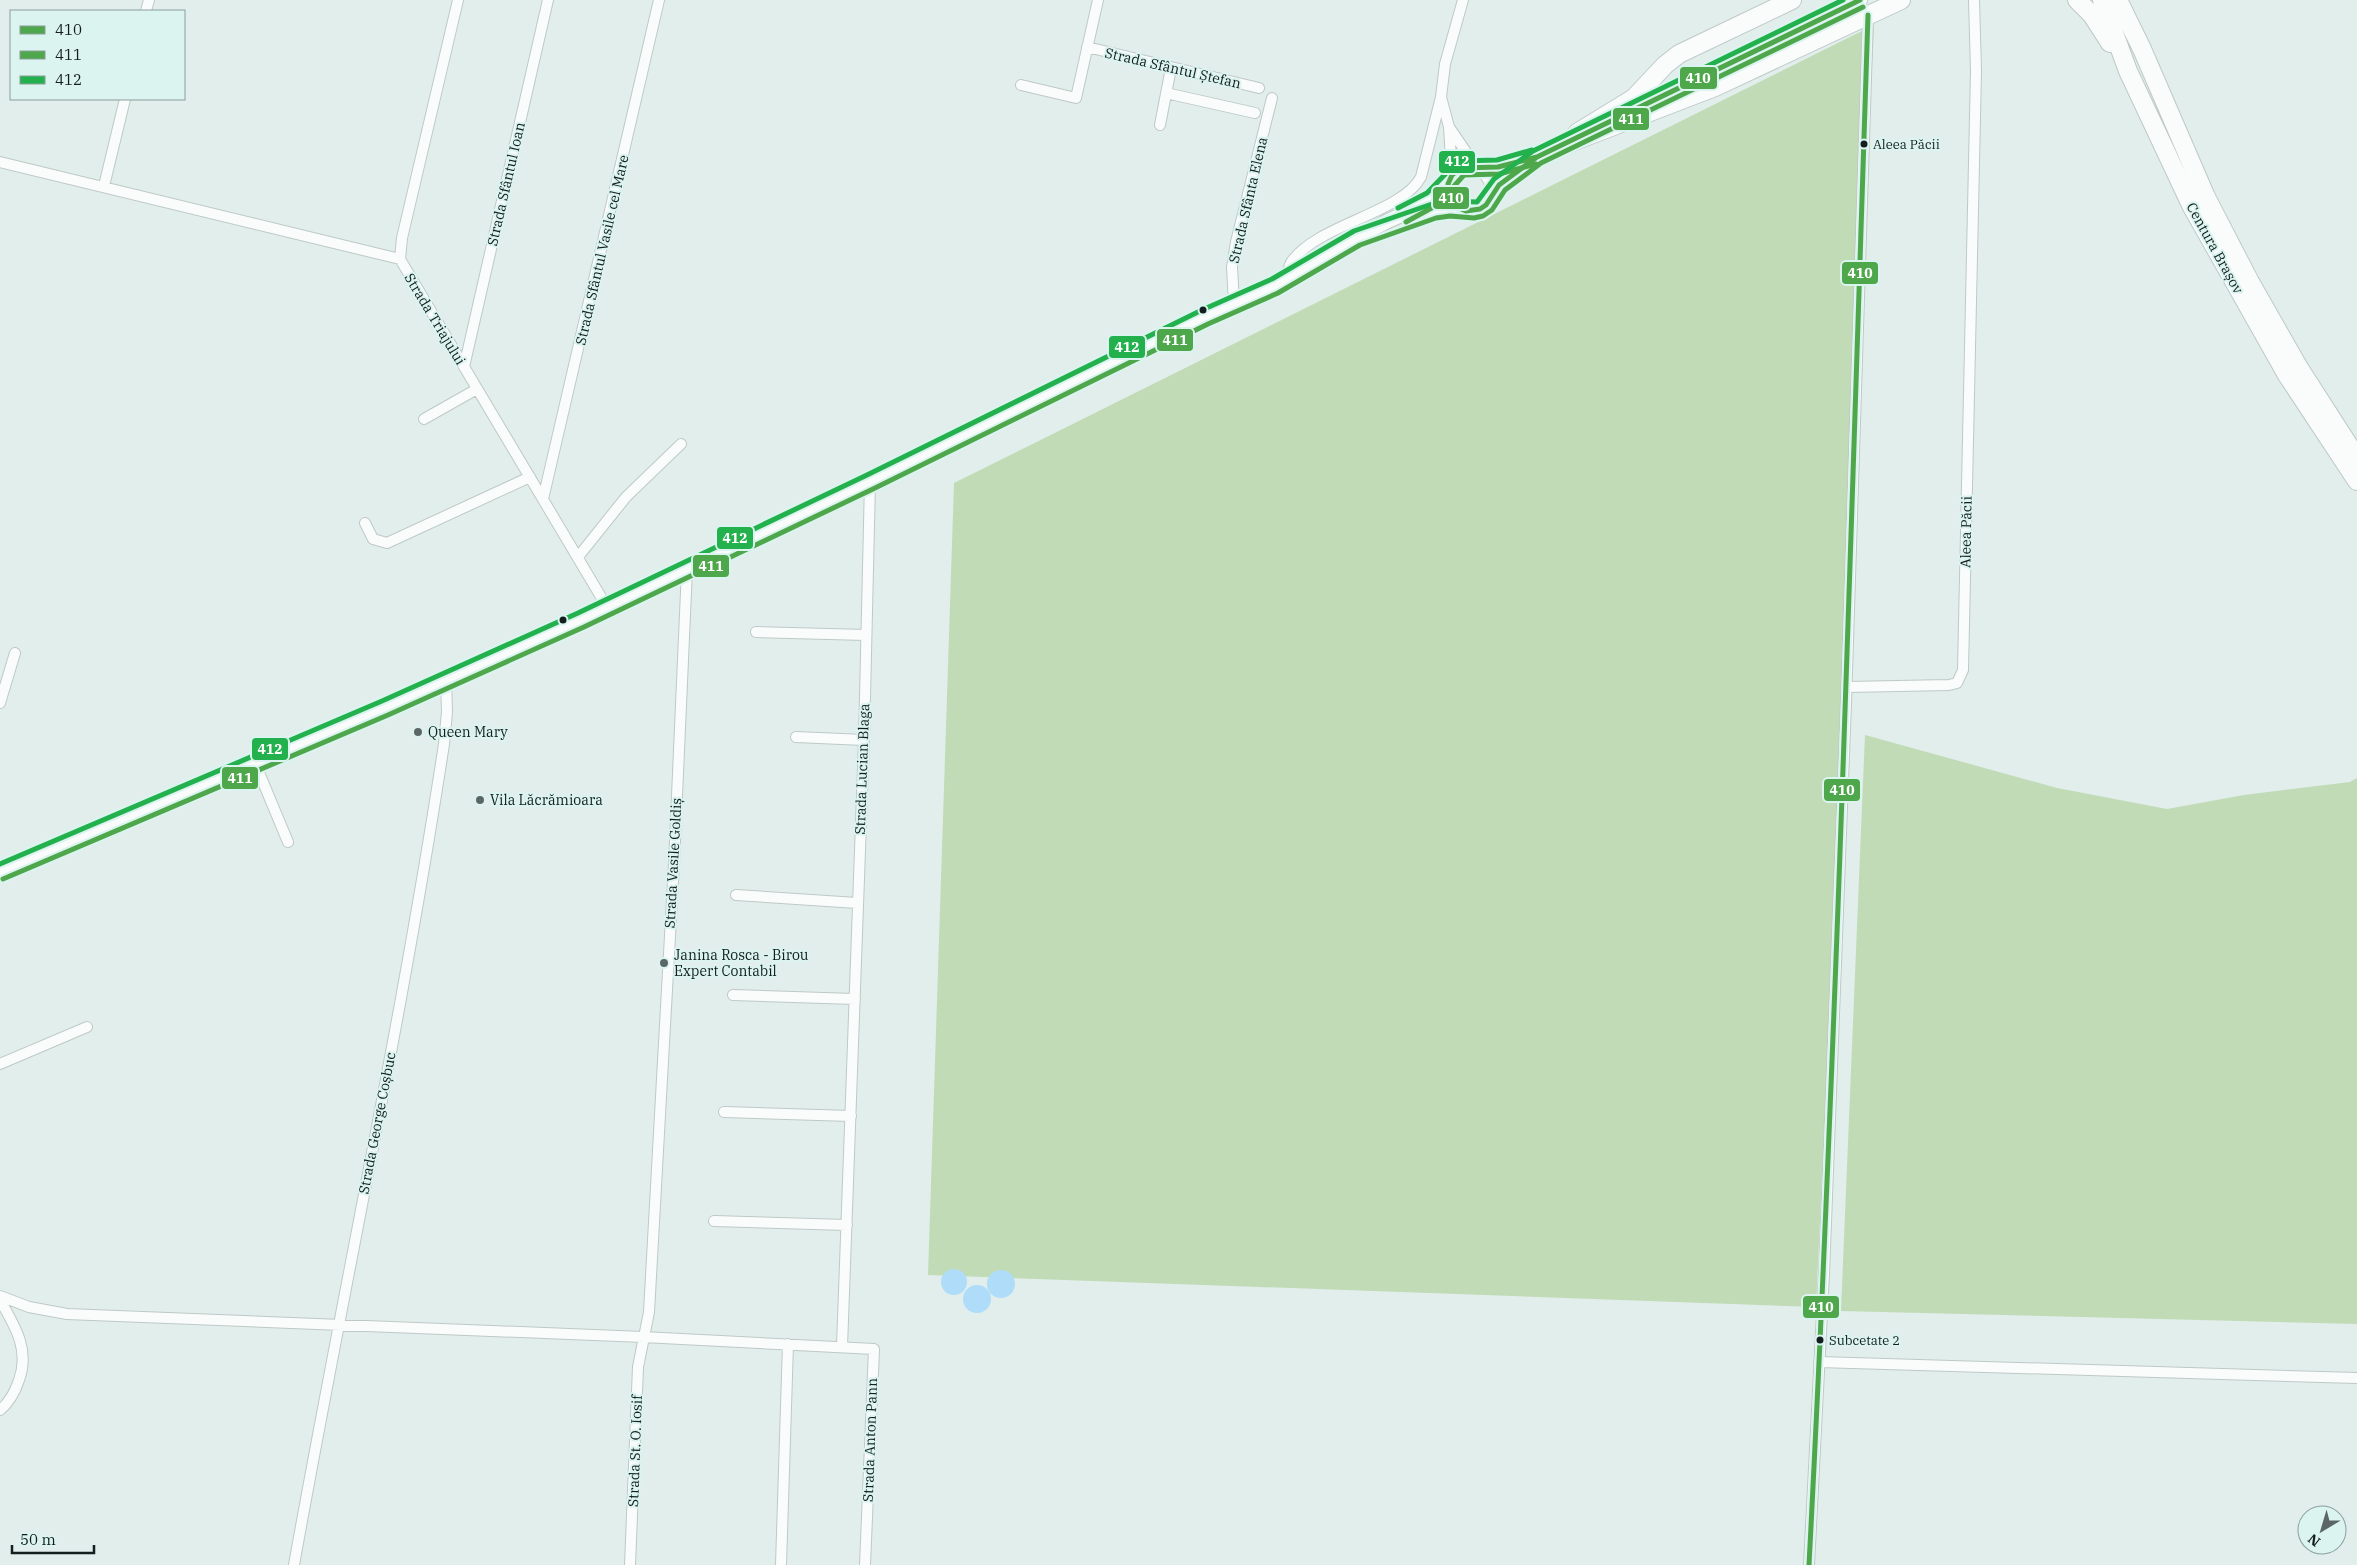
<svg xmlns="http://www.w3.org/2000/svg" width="2357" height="1565" font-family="'IBM Plex Serif',serif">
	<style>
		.green { fill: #c1dbb6 }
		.water { fill: #afdcf9 }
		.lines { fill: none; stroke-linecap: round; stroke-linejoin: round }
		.street-casing { stroke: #bec9c7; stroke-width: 12 }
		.secondary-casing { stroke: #bec9c7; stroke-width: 16 }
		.highway-casing { stroke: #bec9c7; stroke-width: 20 }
		.street { stroke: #fafcfc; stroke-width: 10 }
		.secondary { stroke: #fafcfc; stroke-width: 14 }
		.highway { stroke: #fafcfc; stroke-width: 18 }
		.bus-1-casing { stroke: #dbf4f0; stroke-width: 9 }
		.bus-2-casing { stroke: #dbf4f0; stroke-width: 9 }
		.bus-3-casing { stroke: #dbf4f0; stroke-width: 9 }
		.bus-1 { stroke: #4ea74b; stroke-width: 5 }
		.bus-2 { stroke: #4ea74b; stroke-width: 5 }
		.bus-3 { stroke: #23b14d; stroke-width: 5 }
		.bus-dot { fill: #141e1c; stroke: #dbf4f0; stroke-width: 2 }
		.poi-dot { fill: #5c6765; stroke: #dbf4f0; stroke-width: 2 }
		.labels { text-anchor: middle; stroke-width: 4; stroke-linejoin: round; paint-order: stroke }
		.bus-label { font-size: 13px; fill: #141e1c; stroke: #dbf4f0; text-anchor: start }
		.street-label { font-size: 14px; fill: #141e1c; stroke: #dbf4f0 }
		.poi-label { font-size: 14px; fill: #141e1c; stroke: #dbf4f0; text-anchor: start }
		.line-badge { stroke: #dbf4f0; stroke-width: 2 }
		.badge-label { font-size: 14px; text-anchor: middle; font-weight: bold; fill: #fff }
	</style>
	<rect width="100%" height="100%" fill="#e1eeec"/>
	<path class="green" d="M 1874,25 L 1816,1307 L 928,1275 L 954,483 Z
		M 1865,735 L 2057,788 L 2167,809 L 2244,795 L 2350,782 L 2357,778 L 2357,1324 L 1841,1311 Z"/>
	<path class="water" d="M941 1282a13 13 0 1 1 26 0a13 13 0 1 1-26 0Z
		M987 1284a14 14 0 1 1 28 0a14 14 0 1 1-28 0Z
		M963 1299a14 14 0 1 1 28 0a14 14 0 1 1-28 0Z"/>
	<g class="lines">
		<g class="street-casing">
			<path id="street" d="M 458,0 L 402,238 L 400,259 L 607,607
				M 146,11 L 149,0
				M 1087,47 L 1259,88
				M 1021,85 L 1076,98 L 1098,0
				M 1166,93 L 1255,113
				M 1160,125 L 1171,68
				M 1449,127 L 1477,168
				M 0,162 L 400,259
				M 1452,175 L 1449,127 L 1441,97 L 1445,64 L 1463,0
				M 104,186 L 125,99
				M 1286,279 C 1288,274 1288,266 1292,261 C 1319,224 1402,213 1421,177 L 1441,97
				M 1234,303 L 1232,267 L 1236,242 L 1272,98
				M 464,367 L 548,0
				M 424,419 L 477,389
				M 543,499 L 659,0
				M 365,523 L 373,539 L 387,543 L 530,477
				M 578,557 L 626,497 L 681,444
				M 756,632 L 866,635
				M 1847,687 L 1949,685 L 1957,683 L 1963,670 L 1976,71 L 1974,0
				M 0,703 L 15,653
				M 796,737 L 864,740
				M 255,763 L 288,842
				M 736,895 L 857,903
				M 733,995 L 855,999
				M 0,1064 L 87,1027
				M 724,1112 L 851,1116
				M 714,1221 L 847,1225
				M 0,1296 L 29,1307 L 67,1314 L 643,1337 L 874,1349 L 865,1565
				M 0,1300 C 15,1326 30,1350 19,1380 C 15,1392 10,1402 0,1410
				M 842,1347 L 864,740 L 870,482
				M 1819,1362 L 2357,1378
				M 294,1565 C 343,1291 402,1019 444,744 L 447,712 L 446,680
				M 630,1565 L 638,1367 L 649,1312 L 674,864 L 687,569
				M 781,1565 L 788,1344
				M 1809,1565 L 1824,1274 L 1846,703 L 1868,15"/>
		</g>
		<g class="secondary-casing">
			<path id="secondary" d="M 1627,113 L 1860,0
				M 1480,169 C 1509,166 1535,158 1561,145
				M 1492,192 L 1528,163
				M 1410,220 L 1434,211 L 1459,208
				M 0,872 C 193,789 389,710 579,621 C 789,522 995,419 1203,318 C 1227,307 1252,297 1275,286 C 1312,267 1345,243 1382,224 C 1397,216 1414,211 1429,201 C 1435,197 1444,190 1448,184 C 1454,176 1455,168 1466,167 C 1482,164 1495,179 1492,194 C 1485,221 1448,216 1448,184"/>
		</g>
		<g class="highway-casing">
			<path id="highway" d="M 2077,0 L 2092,15 L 2110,43
				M 2102,0 L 2128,71 L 2191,205 L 2287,375 L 2357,481
				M 2118,0 L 2142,49 L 2206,197 L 2250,282 L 2299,368 L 2357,458
				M 1577,133 L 1634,98 L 1665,65 L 1679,54 L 1792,0
				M 1551,150 L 1715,87 L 1901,0"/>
		</g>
		<use href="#street" class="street"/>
		<use href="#secondary" class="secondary"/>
		<use href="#highway" class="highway"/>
		<g class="bus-1-casing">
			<path id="bus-1" d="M 1537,157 L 1499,185 L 1486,205 L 1480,209 L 1466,211 L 1459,208 L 1451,200 L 1448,184 L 1452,175 L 1461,168 L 1498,167 Z
				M 1537,157 L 1860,0
				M 1809,1565 C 1836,1049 1851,532 1868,15"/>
		</g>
		<g class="bus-2-casing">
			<path id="bus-2" d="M 1406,222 L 1437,205 L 1464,175 L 1499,174 L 1536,164
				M 3,879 L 388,715 L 584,627 L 873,489 L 1208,324 L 1278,293 L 1360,245 L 1436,218 L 1450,216 L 1474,218 L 1483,216 L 1492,210 L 1505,190 L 1541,163 L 1863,7"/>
		</g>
		<g class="bus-3-casing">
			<path id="bus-3" d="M 1398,208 L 1427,193 L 1458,161 L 1497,160 L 1532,150
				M 0,864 L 382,701 L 578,613 L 867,475 L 1202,310 L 1272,279 L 1354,231 L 1432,204 L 1449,201 L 1477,202 L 1494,179 L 1533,151 L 1843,0"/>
		</g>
		<use href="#bus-1" class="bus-1"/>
		<use href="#bus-2" class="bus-2"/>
		<use href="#bus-3" class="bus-3"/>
	</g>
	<g class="bus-dot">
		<circle cx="1864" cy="144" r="4.5"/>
		<circle cx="1203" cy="310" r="4.5"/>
		<circle cx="563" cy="620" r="4.5"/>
		<circle cx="1820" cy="1340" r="4.5"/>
	</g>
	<g class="poi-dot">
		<circle cx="418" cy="732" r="5"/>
		<circle cx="480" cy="800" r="5"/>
		<circle cx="664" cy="963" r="5"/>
	</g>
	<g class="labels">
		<g class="bus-label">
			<text x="1873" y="149">Aleea Păcii</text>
			<text x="1829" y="1345">Subcetate 2</text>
		</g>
		<g class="street-label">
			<text transform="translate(1173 68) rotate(13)" y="5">Strada Sfântul Ștefan</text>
			<text transform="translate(506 184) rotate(-77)" y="5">Strada Sfântul Ioan</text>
			<text transform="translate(1248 200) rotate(-77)" y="5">Strada Sfânta Elena</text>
			<text transform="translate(2215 248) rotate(61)" y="5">Centura Brașov</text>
			<text transform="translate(602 250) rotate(-77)" y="5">Strada Sfântul Vasile cel Mare</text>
			<text transform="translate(435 319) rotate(59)" y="5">Strada Triajului</text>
			<text transform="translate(1966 532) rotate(-89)" y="5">Aleea Păcii</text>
			<text transform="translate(862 769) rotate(-88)" y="5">Strada Lucian Blaga</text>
			<text transform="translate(673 863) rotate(-87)" y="5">Strada Vasile Goldiș</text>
			<text transform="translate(377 1123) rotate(-79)" y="5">Strada George Coșbuc</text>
			<text transform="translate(870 1440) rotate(-88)" y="5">Strada Anton Pann</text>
			<text transform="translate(635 1451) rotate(-88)" y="5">Strada St. O. Iosif</text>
		</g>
		<g class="poi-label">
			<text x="428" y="737">Queen Mary</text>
			<text x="490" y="805">Vila Lăcrămioara</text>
			<text x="674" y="960">Janina Rosca - Birou<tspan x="674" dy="16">Expert Contabil</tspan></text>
		</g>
	</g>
	<g class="line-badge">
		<rect x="1679" y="66" width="39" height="24" rx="5" fill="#4ea74b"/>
		<rect x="1612" y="107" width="38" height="24" rx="5" fill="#4ea74b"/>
		<rect x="1438" y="150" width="38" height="24" rx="5" fill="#23b14d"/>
		<rect x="1432" y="186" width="38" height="24" rx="5" fill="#4ea74b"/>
		<rect x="1841" y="261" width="38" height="24" rx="5" fill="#4ea74b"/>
		<rect x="1156" y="328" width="38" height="24" rx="5" fill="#4ea74b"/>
		<rect x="1108" y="335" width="38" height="24" rx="5" fill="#23b14d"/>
		<rect x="716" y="526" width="38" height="24" rx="5" fill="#23b14d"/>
		<rect x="692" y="554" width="38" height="24" rx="5" fill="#4ea74b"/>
		<rect x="251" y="737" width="38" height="24" rx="5" fill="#23b14d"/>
		<rect x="221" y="766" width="38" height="24" rx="5" fill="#4ea74b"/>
		<rect x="1823" y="778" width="38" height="24" rx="5" fill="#4ea74b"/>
		<rect x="1802" y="1295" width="38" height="24" rx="5" fill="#4ea74b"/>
	</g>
	<g class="badge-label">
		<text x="1698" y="83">410</text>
		<text x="1631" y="124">411</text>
		<text x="1457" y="166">412</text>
		<text x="1451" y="203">410</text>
		<text x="1860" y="278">410</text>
		<text x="1175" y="345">411</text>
		<text x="1127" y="352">412</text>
		<text x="735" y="543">412</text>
		<text x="711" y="571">411</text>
		<text x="270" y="754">412</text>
		<text x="240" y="783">411</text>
		<text x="1842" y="795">410</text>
		<text x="1821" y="1312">410</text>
	</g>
	<rect x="10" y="10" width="175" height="90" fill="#dbf4f0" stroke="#8b9e9b"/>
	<rect x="20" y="26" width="25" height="8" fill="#4ea74b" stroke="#8b9e9b"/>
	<text x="55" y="35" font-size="15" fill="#141e1c">410</text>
	<rect x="20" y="51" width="25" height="8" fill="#4ea74b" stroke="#8b9e9b"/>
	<text x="55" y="60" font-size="15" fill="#141e1c">411</text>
	<rect x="20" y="76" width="25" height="8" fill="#23b14d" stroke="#8b9e9b"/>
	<text x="55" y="85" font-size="15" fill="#141e1c">412</text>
	<g transform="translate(2322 1530) rotate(218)"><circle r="24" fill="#dbf4f0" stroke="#8b9e9b"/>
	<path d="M0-4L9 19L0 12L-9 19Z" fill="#5c6765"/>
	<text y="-8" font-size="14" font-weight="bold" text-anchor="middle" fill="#141e1c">N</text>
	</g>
	<path d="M12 1545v8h82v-8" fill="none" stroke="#141e1c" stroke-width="2.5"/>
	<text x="20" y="1545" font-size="15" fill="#141e1c" stroke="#dbf4f0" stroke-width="4" paint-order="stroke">50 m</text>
</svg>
